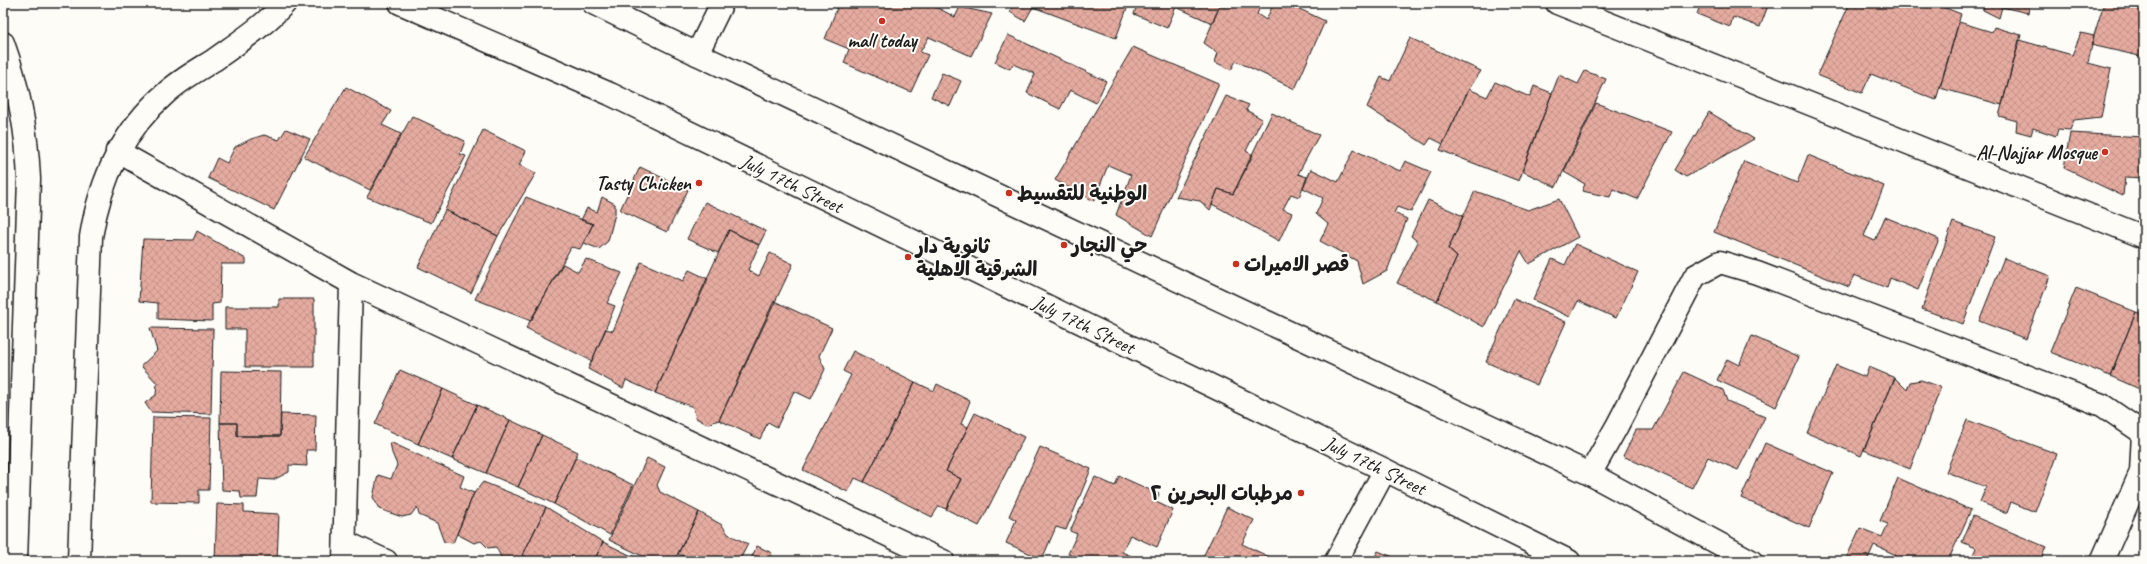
<svg xmlns="http://www.w3.org/2000/svg" width="2147" height="564" font-family="Caveat,'Playpen Sans Arabic',sans-serif">
	<style>
		.building { fill: url(#building-cross-hatch); stroke: #1c1c1c }
		.lines { fill: none; stroke-linecap: round; stroke-linejoin: round }
		.minor-casing { stroke: #1c1c1c; stroke-width: 25 }
		.tertiary-casing { stroke: #1c1c1c; stroke-width: 25 }
		.secondary-casing { stroke: #1c1c1c; stroke-width: 25 }
		.minor { stroke: #fdfcf7; stroke-width: 22 }
		.tertiary { stroke: #fdfcf7; stroke-width: 22 }
		.secondary { stroke: #fdfcf7; stroke-width: 22 }
		.poi-dot { fill: #c8321e; stroke: #fdfcf7; stroke-width: 1.5 }
		.labels { text-anchor: middle; stroke-width: 4; stroke-linejoin: round; paint-order: stroke }
		.poi-label { font-size: 20px; font-weight: bold; fill: #1c1c1c; stroke: #fdfcf7; text-anchor: start }
		.street-label { font-size: 20px; fill: #1c1c1c; stroke: #fdfcf7 }
	</style>
	<defs>
		<pattern id="building-cross-hatch" width="8" height="8" patternUnits="userSpaceOnUse"><rect width="8" height="8" fill="#e5aba0"/><path d="M0 0l8 8M0 8l8-8" fill="none" stroke="#c49389"/></pattern>
	</defs>
	<rect width="100%" height="100%" fill="#fdfcf7"/>
	<filter id="ink" filterUnits="userSpaceOnUse"><feTurbulence type="fractalNoise" baseFrequency=".025" numOctaves="2"/><feDisplacementMap in="SourceGraphic" scale="8" xChannelSelector="R" yChannelSelector="G"/><feConvolveMatrix kernelMatrix="1 2 1 2 8 2 1 2 1" color-interpolation-filters="sRGB"/></filter>
	<g filter="url(#ink)">
		<path class="building" d="M 839,3 L 935,3 L 934,6 L 955,17 L 960,7 L 992,14 L 971,56 L 929,37 L 920,52 L 928,55 L 911,92 L 844,63 L 849,49 L 825,39 Z
			M 1014,3 L 1129,3 L 1116,38 L 1033,7 L 1025,21 L 1010,12 Z
			M 1138,3 L 1221,3 L 1212,23 L 1176,7 L 1167,28 L 1134,14 Z
			M 1221,3 L 1262,3 L 1257,14 L 1266,20 L 1274,3 L 1287,3 L 1325,21 L 1295,89 L 1236,61 L 1231,70 L 1215,62 L 1218,53 L 1204,43 Z
			M 1692,3 L 1769,3 L 1760,27 L 1733,17 L 1730,27 L 1697,14 L 1700,6 Z
			M 1850,3 L 1933,3 L 1961,14 L 1936,100 L 1871,74 L 1862,93 L 1817,75 Z
			M 1984,3 L 2030,3 L 2028,13 L 2002,7 L 1999,18 L 1983,10 Z
			M 2104,3 L 2144,3 L 2144,57 L 2091,45 Z
			M 1959,22 L 1992,32 L 1994,27 L 2021,35 L 2002,105 L 1940,88 Z
			M 2081,33 L 2094,36 L 2088,63 L 2111,69 L 2101,117 L 2074,120 L 2070,130 L 2058,129 L 2056,136 L 2033,128 L 2031,135 L 2016,131 L 2017,121 L 1999,116 L 2019,40 L 2072,55 Z
			M 1008,35 L 1106,81 L 1096,103 L 1070,90 L 1060,109 L 1027,93 L 1035,74 L 1013,64 L 1010,69 L 995,62 Z
			M 1410,38 L 1481,71 L 1469,89 L 1443,144 L 1431,138 L 1426,145 L 1367,107 L 1381,77 L 1390,81 Z
			M 1133,47 L 1219,84 L 1152,236 L 1116,215 L 1131,175 L 1108,165 L 1094,201 L 1055,180 Z
			M 1585,71 L 1606,79 L 1556,187 L 1522,171 L 1559,75 L 1578,84 Z
			M 942,73 L 961,81 L 950,106 L 931,97 Z
			M 1495,82 L 1530,97 L 1534,86 L 1552,93 L 1519,181 L 1440,150 L 1469,89 L 1487,97 Z
			M 346,87 L 391,111 L 382,125 L 401,134 L 370,190 L 304,157 Z
			M 1226,96 L 1249,105 L 1246,110 L 1262,119 L 1246,151 L 1253,155 L 1233,194 L 1218,189 L 1210,210 L 1200,201 L 1176,197 Z
			M 1596,103 L 1672,132 L 1637,199 L 1613,189 L 1610,197 L 1582,191 L 1585,184 L 1564,172 Z
			M 1709,112 L 1754,139 L 1686,177 L 1675,170 Z
			M 1272,113 L 1319,135 L 1298,174 L 1307,177 L 1299,197 L 1291,194 L 1283,209 L 1292,213 L 1279,241 L 1212,204 L 1218,189 L 1233,194 Z
			M 412,116 L 465,141 L 460,154 L 466,156 L 431,223 L 367,197 Z
			M 286,129 L 310,139 L 274,210 L 208,178 L 217,158 L 227,163 L 235,147 L 251,139 L 264,135 L 279,140 Z
			M 483,130 L 526,151 L 519,165 L 536,173 L 498,236 L 445,210 Z
			M 2070,133 L 2144,137 L 2144,178 L 2125,177 L 2123,196 L 2064,168 Z
			M 1354,150 L 1400,171 L 1405,161 L 1431,172 L 1411,212 L 1397,207 L 1394,213 L 1407,219 L 1387,271 L 1363,284 L 1357,261 L 1320,241 L 1328,224 L 1316,214 L 1323,198 L 1303,188 L 1311,169 L 1338,182 Z
			M 1808,155 L 1884,186 L 1864,236 L 1875,241 L 1885,217 L 1939,239 L 1918,290 L 1890,278 L 1887,288 L 1854,275 L 1849,287 L 1714,232 L 1744,161 L 1797,183 Z
			M 640,167 L 688,190 L 667,232 L 620,210 Z
			M 1475,191 L 1528,210 L 1559,199 L 1578,237 L 1529,264 L 1521,251 L 1484,327 L 1437,301 L 1457,257 L 1448,249 Z
			M 526,197 L 593,224 L 580,249 L 571,247 L 531,321 L 475,299 Z
			M 602,197 L 615,204 L 615,214 L 608,241 L 599,249 L 584,243 L 593,224 L 581,220 L 587,208 L 597,212 Z
			M 1428,200 L 1463,216 L 1448,249 L 1457,257 L 1437,301 L 1397,283 L 1418,242 L 1411,236 Z
			M 705,202 L 766,231 L 759,245 L 729,230 L 718,253 L 687,239 Z
			M 445,210 L 498,236 L 471,293 L 418,267 Z
			M 1953,222 L 1995,237 L 1963,324 L 1922,309 Z
			M 729,230 L 759,245 L 748,270 L 759,276 L 770,253 L 793,264 L 719,420 L 707,424 L 696,418 L 693,407 L 655,393 Z
			M 197,231 L 246,259 L 246,264 L 221,264 L 220,303 L 212,304 L 212,321 L 158,319 L 158,303 L 139,301 L 143,239 L 193,240 Z
			M 1575,244 L 1638,272 L 1616,318 L 1578,301 L 1570,317 L 1533,300 L 1552,259 L 1565,265 Z
			M 2004,258 L 2050,276 L 2026,339 L 1979,321 Z
			M 586,259 L 622,273 L 607,303 L 615,306 L 592,361 L 526,328 L 563,264 L 578,272 Z
			M 641,262 L 683,281 L 689,270 L 708,279 L 655,393 L 626,380 L 623,388 L 588,369 L 606,329 L 613,331 Z
			M 2076,288 L 2136,312 L 2110,376 L 2050,352 Z
			M 279,299 L 314,299 L 314,367 L 245,367 L 245,329 L 225,329 L 225,307 L 279,307 Z
			M 1514,299 L 1566,322 L 1537,385 L 1486,362 Z
			M 774,301 L 832,328 L 819,356 L 825,369 L 811,399 L 794,391 L 777,427 L 768,422 L 760,439 L 719,420 Z
			M 2136,312 L 2144,315 L 2144,391 L 2110,376 Z
			M 150,328 L 213,329 L 211,414 L 151,412 L 145,403 L 156,395 L 157,383 L 141,366 L 157,351 Z
			M 1752,336 L 1799,357 L 1776,407 L 1717,380 L 1727,359 L 1739,365 Z
			M 853,351 L 915,382 L 864,482 L 855,478 L 848,492 L 803,470 L 851,375 L 843,371 Z
			M 1836,365 L 1865,377 L 1869,367 L 1895,378 L 1861,456 L 1807,433 Z
			M 400,370 L 443,389 L 418,444 L 375,424 Z
			M 221,371 L 281,372 L 280,436 L 237,436 L 237,423 L 220,423 Z
			M 1684,372 L 1723,390 L 1727,401 L 1765,417 L 1738,470 L 1708,457 L 1692,488 L 1623,456 L 1636,430 L 1653,430 Z
			M 1895,378 L 1907,390 L 1910,382 L 1921,380 L 1941,387 L 1910,469 L 1864,450 Z
			M 915,382 L 934,391 L 937,384 L 970,401 L 961,424 L 968,427 L 946,471 L 961,479 L 946,509 L 939,506 L 932,517 L 864,482 Z
			M 443,389 L 477,405 L 452,459 L 418,444 Z
			M 477,405 L 510,420 L 486,473 L 452,459 Z
			M 975,413 L 1024,437 L 979,526 L 946,509 L 961,479 L 946,471 Z
			M 281,414 L 316,415 L 315,450 L 306,450 L 307,466 L 289,465 L 289,472 L 273,480 L 259,479 L 257,498 L 241,498 L 240,491 L 222,490 L 220,423 L 237,423 L 237,436 L 280,436 Z
			M 153,417 L 211,418 L 209,490 L 199,490 L 199,503 L 151,502 Z
			M 510,420 L 542,435 L 518,487 L 486,473 Z
			M 1967,420 L 2057,454 L 2035,512 L 2011,502 L 2007,513 L 1980,502 L 1986,487 L 1946,472 Z
			M 542,435 L 578,452 L 554,504 L 518,487 Z
			M 390,442 L 464,476 L 460,487 L 474,493 L 453,543 L 444,542 L 437,523 L 419,515 L 417,507 L 411,515 L 402,517 L 379,509 L 373,497 L 378,475 L 391,479 L 397,465 L 392,453 Z
			M 1765,443 L 1833,473 L 1809,528 L 1741,498 Z
			M 1040,447 L 1091,469 L 1066,530 L 1056,527 L 1042,559 L 1006,543 L 1016,520 L 1009,516 Z
			M 576,457 L 633,485 L 610,535 L 554,504 Z
			M 647,458 L 665,467 L 657,485 L 660,492 L 699,512 L 674,561 L 653,561 L 609,540 Z
			M 1119,476 L 1159,494 L 1156,502 L 1173,510 L 1157,547 L 1130,535 L 1122,552 L 1138,559 L 1137,561 L 1083,561 L 1068,554 L 1077,534 L 1070,531 L 1095,477 L 1115,486 Z
			M 1898,478 L 1971,510 L 1948,561 L 1893,561 L 1896,555 L 1874,545 L 1867,561 L 1845,561 L 1860,528 L 1882,537 L 1888,524 L 1880,521 Z
			M 483,482 L 546,507 L 520,561 L 505,561 L 502,559 L 496,547 L 488,548 L 481,541 L 474,543 L 457,534 L 474,493 Z
			M 217,504 L 244,505 L 244,512 L 279,514 L 277,561 L 215,561 Z
			M 546,507 L 603,542 L 594,561 L 534,561 L 523,555 Z
			M 1227,507 L 1254,520 L 1242,544 L 1278,561 L 1201,561 Z
			M 699,512 L 722,525 L 728,534 L 748,544 L 739,561 L 696,561 L 678,554 Z
			M 1973,516 L 2046,547 L 2040,561 L 1970,561 L 1976,548 L 1962,542 Z
			M 603,542 L 642,561 L 594,561 Z
			M 757,546 L 772,553 L 769,561 L 750,561 Z
			M 1378,551 L 1403,561 L 1373,561 Z"/>
		<g class="lines">
			<g class="minor-casing">
				<path id="minor" d="M 1557,3 L 2144,237
					M 697,54 L 722,3
					M 117,151 L 351,283 L 943,561
					M 1590,474 L 1617,426 L 1695,276 L 1720,262 L 1757,273 L 2102,405 L 2143,433 L 2141,472 L 2102,561
					M 345,542 L 386,561
					M 344,561 L 351,283
					M 1336,561 L 1385,470"/>
			</g>
			<g class="tertiary-casing">
				<path id="tertiary" d="M 3,43 C 19,87 27,132 29,179 L 16,561
					M 79,561 L 91,237 C 100,180 122,131 166,93 C 180,80 198,70 214,60 C 239,42 264,26 285,3"/>
			</g>
			<g class="secondary-casing">
				<path id="secondary" d="M 400,3 L 610,94 L 1385,470 L 1569,561
					M 593,3 L 697,54 L 1590,474 L 1751,561"/>
			</g>
			<use href="#minor" class="minor"/>
			<use href="#tertiary" class="tertiary"/>
			<use href="#secondary" class="secondary"/>
		</g>
	</g>
	<g class="poi-dot">
		<circle cx="882" cy="21" r="4"/>
		<circle cx="2105" cy="152" r="4"/>
		<circle cx="699" cy="183" r="4"/>
		<circle cx="1009" cy="193" r="4"/>
		<circle cx="1064" cy="245" r="4"/>
		<circle cx="908" cy="257" r="4"/>
		<circle cx="1236" cy="264" r="4"/>
		<circle cx="1301" cy="493" r="4"/>
	</g>
	<g class="labels">
		<g class="poi-label">
			<text x="882" y="47" text-anchor="middle">mall today</text>
			<text x="2097" y="159" text-anchor="end">Al-Najjar Mosque</text>
			<text x="691" y="190" text-anchor="end">Tasty Chicken</text>
			<text x="1017" y="200">الوطنية للتقسيط</text>
			<text x="1072" y="252">حي النجار</text>
			<text x="916" y="253">ثانوية دار<tspan x="916" dy="23">الشرقية الاهلية</tspan></text>
			<text x="1244" y="271">قصر الاميرات</text>
			<text x="1293" y="500" text-anchor="end">مرطبات البحرين ٢</text>
		</g>
		<g class="street-label">
			<text transform="translate(792 183) rotate(26)" y="7">July 17th Street</text>
			<text transform="translate(1084 324) rotate(26)" y="7">July 17th Street</text>
			<text transform="translate(1375 465) rotate(26)" y="7">July 17th Street</text>
		</g>
	</g>
	<rect width="2147" height="564" fill="none" stroke="#fdfcf7" stroke-width="16"/>
	<rect x="8" y="8" width="2131" height="548" fill="none" stroke="#1c1c1c" stroke-width="1.5" filter="url(#ink)"/>
</svg>
